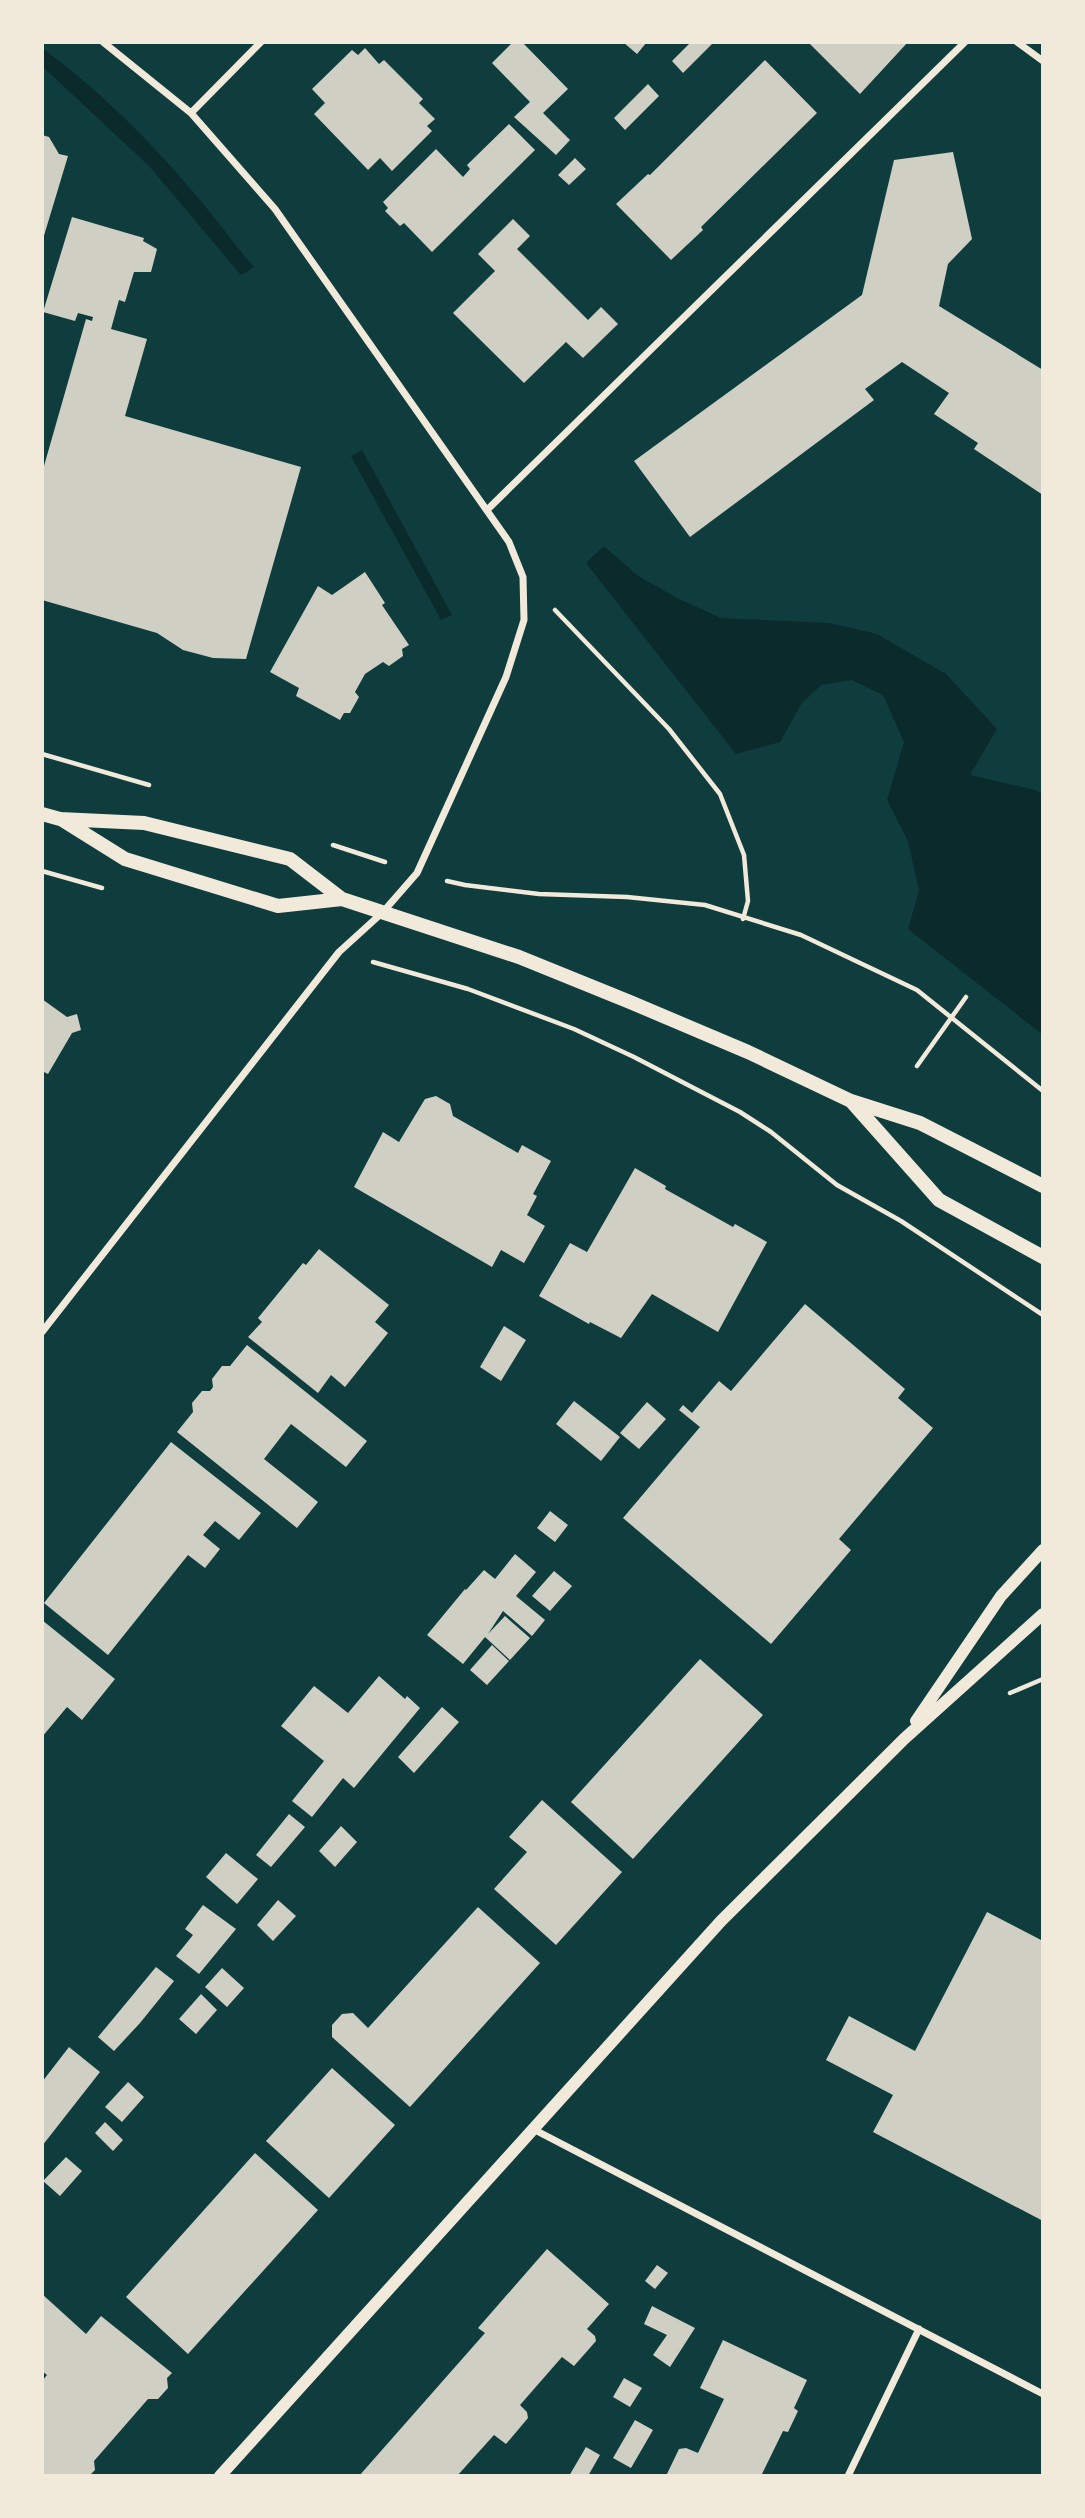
<svg xmlns="http://www.w3.org/2000/svg" width="1085" height="2518" font-family="Inter,sans-serif">
	<style>
		.water { fill: #0a2a2b }
		.building { fill: #cfcfc3 }
		.lines { fill: none; stroke-linecap: round; stroke-linejoin: round }
		.path { stroke: #f1e9da; stroke-width: 4.5 }
		.minor { stroke: #f1e9da; stroke-width: 7 }
		.tertiary { stroke: #f1e9da; stroke-width: 12 }
		.secondary { stroke: #f1e9da; stroke-width: 14 }
	</style>
	<rect width="100%" height="100%" fill="#0f3d3e"/>
	<path class="water" d="M 42,48 C 101,91 154,145 200,200 C 219,222 235,246 254,267 L 241,275 L 149,166 L 42,66 Z
		M 362,450 L 452,615 L 441,620 L 351,456 Z
		M 604,546 L 638,576 L 677,598 L 721,618 L 829,623 L 877,634 L 946,674 L 997,729 L 970,775 L 1035,790 L 1043,794 L 1043,1035 L 908,929 L 919,891 L 908,841 L 887,800 L 904,742 L 883,695 L 852,680 L 821,685 L 802,703 L 780,742 L 736,754 L 586,563 Z"/>
	<path class="building" d="M 513,42 L 522,42 L 568,89 L 543,113 L 570,140 L 556,155 L 514,117 L 530,102 L 492,63 Z
		M 623,42 L 647,42 L 637,54 Z
		M 691,42 L 714,42 L 683,73 L 672,61 Z
		M 808,42 L 908,42 L 860,94 Z
		M 365,48 L 379,64 L 384,60 L 423,99 L 419,103 L 435,119 L 427,126 L 432,131 L 392,171 L 380,158 L 368,170 L 314,114 L 325,103 L 312,89 L 352,50 L 358,55 Z
		M 765,60 L 817,113 L 701,227 L 703,230 L 671,260 L 616,204 L 648,174 L 650,175 Z
		M 648,84 L 659,96 L 625,130 L 614,118 Z
		M 509,124 L 535,150 L 432,252 L 404,223 L 400,226 L 385,211 L 388,208 L 383,202 L 436,149 L 463,177 L 470,169 L 467,165 Z
		M 42,135 L 49,137 L 59,154 L 68,156 L 43,239 Z
		M 953,152 L 972,239 L 948,264 L 939,306 L 1043,370 L 1043,495 L 974,449 L 978,443 L 934,414 L 949,393 L 902,362 L 865,389 L 874,400 L 690,537 L 634,461 L 862,295 L 894,160 Z
		M 575,158 L 586,169 L 569,185 L 558,175 Z
		M 72,217 L 144,238 L 143,241 L 157,249 L 151,272 L 134,272 L 125,302 L 119,300 L 111,329 L 147,339 L 125,416 L 301,467 L 246,659 L 213,658 L 183,650 L 157,633 L 42,600 L 42,473 L 86,319 L 92,321 L 93,317 L 78,313 L 75,321 L 43,312 Z
		M 513,219 L 530,236 L 517,249 L 588,320 L 601,307 L 618,324 L 583,358 L 566,342 L 524,383 L 453,313 L 495,271 L 478,254 Z
		M 365,572 L 385,603 L 382,605 L 409,645 L 402,649 L 403,656 L 389,666 L 383,662 L 365,674 L 355,692 L 359,697 L 350,713 L 344,713 L 340,720 L 296,696 L 299,688 L 270,672 L 318,586 L 332,595 Z
		M 42,999 L 67,1017 L 77,1014 L 81,1030 L 72,1033 L 48,1074 L 42,1071 Z
		M 436,1096 L 450,1104 L 453,1116 L 518,1153 L 522,1145 L 551,1161 L 533,1194 L 537,1196 L 527,1215 L 545,1226 L 524,1263 L 501,1250 L 492,1267 L 354,1187 L 383,1132 L 399,1142 L 425,1099 Z
		M 635,1168 L 666,1186 L 665,1189 L 733,1227 L 735,1224 L 767,1242 L 718,1332 L 652,1294 L 621,1338 L 590,1322 L 589,1324 L 539,1296 L 570,1243 L 587,1252 Z
		M 319,1249 L 389,1305 L 375,1322 L 388,1333 L 345,1387 L 331,1375 L 318,1393 L 248,1337 L 262,1322 L 258,1318 L 303,1263 L 306,1265 Z
		M 805,1304 L 905,1389 L 898,1398 L 933,1428 L 839,1539 L 851,1550 L 771,1644 L 623,1518 L 700,1427 L 679,1410 L 683,1405 L 692,1413 L 719,1381 L 731,1391 Z
		M 504,1326 L 526,1340 L 501,1381 L 480,1367 Z
		M 247,1345 L 367,1441 L 346,1467 L 291,1424 L 264,1459 L 318,1502 L 297,1528 L 177,1432 L 193,1412 L 192,1403 L 202,1391 L 210,1391 L 213,1387 L 212,1379 L 222,1366 L 230,1366 Z
		M 574,1401 L 620,1437 L 601,1461 L 556,1424 Z
		M 647,1402 L 666,1419 L 639,1449 L 620,1433 Z
		M 171,1442 L 261,1513 L 239,1540 L 215,1521 L 203,1535 L 220,1549 L 205,1568 L 188,1555 L 108,1655 L 44,1603 Z
		M 550,1511 L 568,1525 L 555,1542 L 537,1528 Z
		M 515,1554 L 536,1572 L 516,1596 L 545,1620 L 532,1636 L 503,1611 L 488,1634 L 505,1616 L 530,1638 L 510,1660 L 485,1637 L 463,1664 L 427,1635 L 465,1589 L 466,1590 L 484,1570 L 495,1579 Z
		M 554,1571 L 572,1586 L 550,1611 L 532,1596 Z
		M 42,1620 L 115,1679 L 82,1720 L 67,1707 L 42,1737 Z
		M 492,1645 L 509,1661 L 487,1685 L 470,1670 Z
		M 700,1659 L 763,1715 L 633,1859 L 571,1802 Z
		M 379,1676 L 405,1699 L 407,1696 L 420,1708 L 354,1788 L 343,1778 L 312,1817 L 292,1801 L 324,1761 L 281,1726 L 314,1686 L 348,1713 Z
		M 442,1707 L 459,1722 L 414,1773 L 398,1757 Z
		M 542,1800 L 622,1872 L 556,1945 L 494,1889 L 527,1852 L 509,1837 Z
		M 289,1814 L 305,1827 L 271,1867 L 256,1855 Z
		M 341,1826 L 357,1842 L 335,1867 L 319,1851 Z
		M 226,1853 L 258,1879 L 237,1904 L 206,1877 Z
		M 278,1900 L 296,1916 L 273,1941 L 257,1925 Z
		M 203,1905 L 236,1929 L 199,1974 L 176,1956 L 193,1935 L 185,1929 Z
		M 478,1907 L 540,1963 L 410,2107 L 332,2037 L 332,2025 L 342,2014 L 353,2013 L 368,2028 Z
		M 987,1912 L 1043,1941 L 1043,2221 L 873,2132 L 893,2095 L 826,2060 L 849,2016 L 915,2051 Z
		M 156,1967 L 174,1981 L 140,2023 L 114,2051 L 98,2037 Z
		M 222,1968 L 244,1988 L 227,2007 L 205,1987 Z
		M 201,1994 L 217,2010 L 196,2034 L 179,2019 Z
		M 69,2047 L 100,2072 L 42,2146 L 42,2082 Z
		M 332,2068 L 395,2125 L 329,2198 L 266,2141 Z
		M 128,2082 L 144,2097 L 122,2122 L 105,2107 Z
		M 105,2122 L 123,2140 L 113,2151 L 95,2133 Z
		M 255,2153 L 318,2210 L 188,2354 L 126,2297 Z
		M 66,2157 L 82,2171 L 60,2196 L 43,2181 Z
		M 547,2249 L 609,2304 L 587,2329 L 595,2336 L 596,2341 L 574,2366 L 562,2357 L 520,2405 L 527,2412 L 528,2418 L 506,2444 L 494,2435 L 457,2476 L 359,2476 L 485,2333 L 478,2328 Z
		M 657,2265 L 668,2273 L 655,2289 L 645,2281 Z
		M 42,2294 L 86,2334 L 101,2316 L 172,2373 L 167,2378 L 168,2388 L 158,2399 L 148,2399 L 94,2461 L 95,2470 L 89,2476 L 42,2476 L 42,2381 L 47,2375 L 42,2371 Z
		M 652,2306 L 695,2328 L 670,2367 L 653,2355 L 667,2335 L 644,2324 Z
		M 723,2340 L 807,2380 L 794,2408 L 798,2411 L 788,2432 L 783,2431 L 761,2476 L 666,2476 L 679,2449 L 686,2448 L 698,2453 L 724,2399 L 700,2388 Z
		M 624,2378 L 642,2388 L 630,2407 L 613,2397 Z
		M 635,2420 L 653,2430 L 631,2468 L 613,2458 Z
		M 586,2447 L 600,2455 L 588,2476 L 569,2476 Z"/>
	<g class="lines">
		<path class="path" d="M 555,610 L 669,729 L 720,794 L 744,855 L 748,901 L 743,919
			M 42,754 L 149,785
			M 333,845 L 385,862
			M 42,871 L 102,888
			M 447,881 L 465,885 L 539,894 L 627,897 L 705,905 L 801,935 L 917,990 L 1043,1091
			M 373,962 L 468,989 L 574,1029 L 634,1057 L 740,1112 L 771,1132 L 837,1185 L 901,1221 L 1043,1315
			M 917,1066 L 966,997
			M 1010,1693 L 1043,1679"/>
		<path class="minor" d="M 1017,42 L 1043,61
			M 191,113 L 261,42
			M 487,510 L 965,42
			M 42,1332 L 339,952 L 383,912 L 417,873 L 506,677 L 524,620 L 523,577 L 509,542 L 275,209 L 191,113 L 103,42
			M 533,2129 L 1043,2394
			M 848,2476 L 919,2329"/>
		<path class="tertiary" d="M 916,1721 L 1001,1596 L 1043,1550
			M 220,2476 L 721,1921 L 904,1739 L 1043,1614"/>
		<path class="secondary" d="M 42,814 L 60,819 L 144,823 L 290,859 L 342,899 L 519,957 L 630,1002 L 748,1052 L 851,1101 L 920,1123 L 1043,1186
			M 61,819 L 125,859 L 278,906 L 342,899
			M 852,1102 L 939,1200 L 1043,1257"/>
	</g>
	<rect width="1085" height="2518" fill="none" stroke="#f1e9da" stroke-width="88"/>
</svg>
